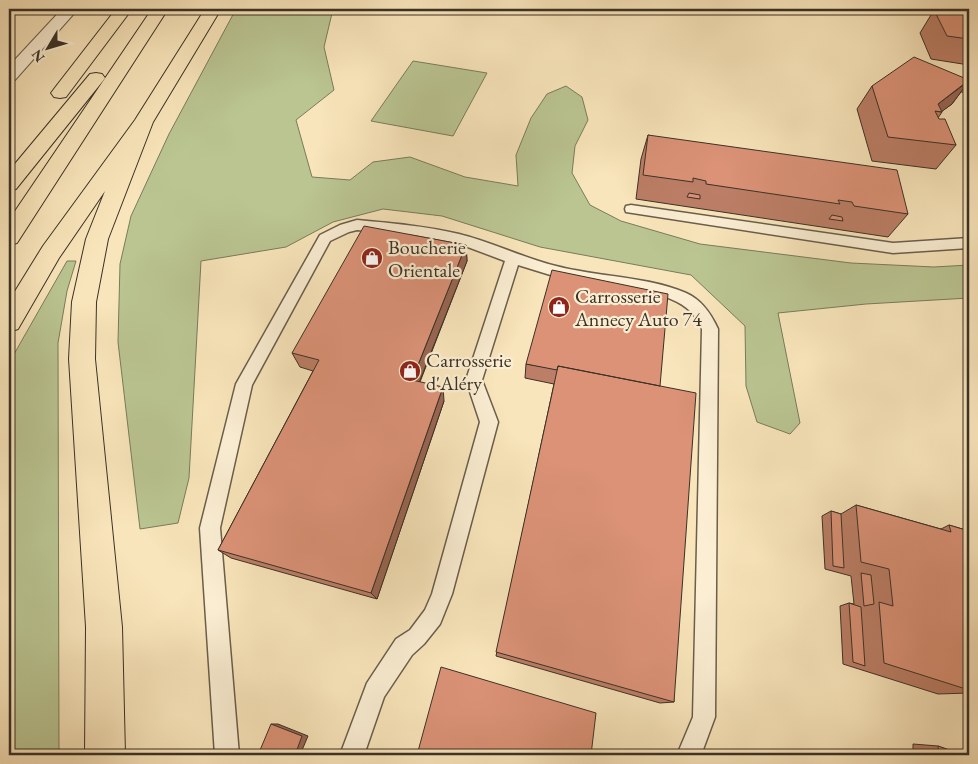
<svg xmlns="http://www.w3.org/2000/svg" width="978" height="764" font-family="'EB Garamond',serif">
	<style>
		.green { fill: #bac592; stroke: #7a7b5c }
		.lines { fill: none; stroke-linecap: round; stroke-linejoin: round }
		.service-casing { stroke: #6a5e4c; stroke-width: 3 }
		.minor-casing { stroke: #6a5e4c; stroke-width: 2 }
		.trunk-casing { stroke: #3a3127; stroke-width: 2 }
		.service { fill: #fbeed3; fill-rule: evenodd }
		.minor { fill: #fbeed3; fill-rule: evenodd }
		.trunk { fill: #f9e5bb; fill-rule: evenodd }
		.wall { fill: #bc7e66; stroke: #3a3127 }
		.shaded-wall { fill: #996653; stroke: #3a3127 }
		.building { fill: #db9277; stroke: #3a3127 }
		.labels { text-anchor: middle; stroke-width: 4.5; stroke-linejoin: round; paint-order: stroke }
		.poi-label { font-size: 20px; fill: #3a3127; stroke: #fbeed3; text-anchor: start }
	</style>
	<rect width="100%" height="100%" fill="#f9e5bb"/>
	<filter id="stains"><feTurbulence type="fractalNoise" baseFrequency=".004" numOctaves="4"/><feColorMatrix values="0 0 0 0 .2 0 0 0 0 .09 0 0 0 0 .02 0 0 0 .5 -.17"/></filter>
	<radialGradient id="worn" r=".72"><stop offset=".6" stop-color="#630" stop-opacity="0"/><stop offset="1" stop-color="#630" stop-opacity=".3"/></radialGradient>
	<path class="green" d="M 236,9 L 333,9 L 324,47 L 334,90 L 296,120 L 312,177 L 350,180 L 373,162 L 410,157 L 465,177 L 518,186 L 516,155 L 531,118 L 547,94 L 566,86 L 582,97 L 588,120 L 575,146 L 572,173 L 590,205 L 621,221 L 700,244 L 851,263 L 934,267 L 969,265 L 969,298 L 866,304 L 778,313 L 800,423 L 790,434 L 757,422 L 746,386 L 745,326 L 691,275 L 540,247 L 442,216 L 383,209 L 333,222 L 286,247 L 201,261 L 189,478 L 178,523 L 140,529 L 118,342 L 120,264 L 131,216 L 169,134 Z
		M 413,61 L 487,73 L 453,136 L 371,121 Z
		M 67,261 L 76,261 L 67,291 L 58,343 L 59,755 L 9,755 L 9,363 Z"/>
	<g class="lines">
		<g class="service-casing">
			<path id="service" d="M 942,80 L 969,87 L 969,93 L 938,85 L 937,83 Z
				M 631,205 L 893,243 L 969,238 L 969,248 L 893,253 L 626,212 L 625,209 L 626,206 Z
				M 357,220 C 391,223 425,226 459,234 C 492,242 523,258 556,266 C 597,277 647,276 686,293 C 702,300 711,314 718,329 L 715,717 L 701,755 L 677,755 L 693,717 L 702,329 C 695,311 681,302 663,296 L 557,277 L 518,265 L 482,380 L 498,422 L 452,594 L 440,624 L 424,644 L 412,655 L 384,697 L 364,755 L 340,755 L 367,683 L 396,639 L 410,630 L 425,610 L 432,594 L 480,422 L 466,380 L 505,261 L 457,243 L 414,235 L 357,230 L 349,232 L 330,241 L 252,385 L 220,528 L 239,755 L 215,755 L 200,528 L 236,384 L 320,235 L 340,225 Z"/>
		</g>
		<g class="minor-casing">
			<path id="minor" d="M 62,9 L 78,9 L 15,80 L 9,81 L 9,66 Z"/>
		</g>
		<g class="trunk-casing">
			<path id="trunk" d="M 116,9 L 132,9 L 66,97 L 60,98 L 54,97 L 51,93 L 54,89 Z
				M 152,9 L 168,9 L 17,243 L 9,245 L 9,220 Z
				M 205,9 L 221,9 L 153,122 L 108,239 L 96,302 L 95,359 L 122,627 L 125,755 L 85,755 L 86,627 L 69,359 L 72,302 L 86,239 L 105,191 L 59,258 L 18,329 L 9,332 L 9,301 L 43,246 L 135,120 Z
				M 96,73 L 102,74 L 105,78 L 102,82 L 16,189 L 9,191 L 9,171 L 90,74 Z"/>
		</g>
		<use href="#service" class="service"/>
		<use href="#minor" class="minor"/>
		<use href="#trunk" class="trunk"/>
	</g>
	<path class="wall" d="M 934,10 L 969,13 L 969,65 L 931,59 L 920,33 Z
		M 969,81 L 952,104 L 942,111 L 942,112 L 938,118 L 956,145 L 936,169 L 872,161 L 857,109 L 872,86 Z
		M 648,135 L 908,214 L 888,237 L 636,199 L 641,159 Z
		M 466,245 L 467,261 L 420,382 L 444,401 L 377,599 L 231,558 L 218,550 L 313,371 L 300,367 L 292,353 Z
		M 526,364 L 660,386 L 674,702 L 660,703 L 496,656 L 554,384 L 525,378 Z
		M 856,505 L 941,529 L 949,525 L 969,531 L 969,693 L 938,694 L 843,664 L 840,606 L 849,603 L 854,604 L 851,576 L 825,569 L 822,516 L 831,511 L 841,514 Z
		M 913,744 L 938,746 L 963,755 L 913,755 Z"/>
	<path class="shaded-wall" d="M 969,81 L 952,104 L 941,112 L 935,111 L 938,104 Z
		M 466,245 L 467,261 L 415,393 L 412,380 Z
		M 443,387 L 444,401 L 377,599 L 371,593 Z
		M 271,724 L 278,724 L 308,736 L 300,755 L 295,755 Z"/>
	<path class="building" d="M 934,10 L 969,13 L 969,39 L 947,36 Z
		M 914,57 L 969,80 L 938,104 L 942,112 L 935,111 L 939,119 L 945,119 L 956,145 L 888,137 L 872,86 Z
		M 648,135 L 897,170 L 908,214 L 854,206 L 852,202 L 838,200 L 840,204 L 706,184 L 706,181 L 693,178 L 693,182 L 643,175 Z
		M 689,193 L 700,195 L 700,199 L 687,197 Z
		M 832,215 L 842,217 L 843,221 L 829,219 Z
		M 364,226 L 466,245 L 412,380 L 443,387 L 371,593 L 218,550 L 319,360 L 292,353 Z
		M 552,270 L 668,294 L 660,386 L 558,366 L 557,370 L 526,364 Z
		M 558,366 L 696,393 L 674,702 L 496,652 Z
		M 856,505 L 951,532 L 949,525 L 969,531 L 969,690 L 884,663 L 879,602 L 893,606 L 889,569 L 861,562 Z
		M 831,511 L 841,514 L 844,568 L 833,566 Z
		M 861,573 L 871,575 L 874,604 L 864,606 Z
		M 849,603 L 861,607 L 865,666 L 853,662 Z
		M 441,667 L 596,713 L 591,755 L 417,755 Z
		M 271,724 L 302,736 L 295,755 L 258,755 Z
		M 938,746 L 963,755 L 939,755 Z"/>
	<defs>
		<g id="shop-disc" transform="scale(1.125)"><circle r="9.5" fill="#8f2418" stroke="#fbeed3"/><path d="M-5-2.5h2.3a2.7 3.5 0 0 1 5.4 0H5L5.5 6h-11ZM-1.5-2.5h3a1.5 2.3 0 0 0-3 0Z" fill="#fff"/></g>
	</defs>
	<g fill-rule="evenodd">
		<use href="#shop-disc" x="372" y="258"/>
		<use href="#shop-disc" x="559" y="307"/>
		<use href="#shop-disc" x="410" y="371"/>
	</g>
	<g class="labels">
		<g class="poi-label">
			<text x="388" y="254">Boucherie<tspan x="388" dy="23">Orientale</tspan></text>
			<text x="575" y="303">Carrosserie<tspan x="575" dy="23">Annecy Auto 74</tspan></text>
			<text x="426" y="367">Carrosserie<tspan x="426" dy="23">d'Aléry</tspan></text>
		</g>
	</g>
	<rect width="978" height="764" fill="none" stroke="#f9e5bb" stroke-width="30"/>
	<rect x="10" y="10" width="958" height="744" fill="none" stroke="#3a3127" stroke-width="2.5"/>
	<rect x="15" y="15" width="948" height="734" fill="none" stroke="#3a3127"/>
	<g transform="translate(48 48) rotate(232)" stroke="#fbeed3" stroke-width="4" paint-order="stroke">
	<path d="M0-4L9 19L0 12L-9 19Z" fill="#3a3127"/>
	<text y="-8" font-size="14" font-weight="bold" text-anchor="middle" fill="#3a3127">N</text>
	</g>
	<rect width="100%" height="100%" filter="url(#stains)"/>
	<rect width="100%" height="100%" fill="url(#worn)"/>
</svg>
